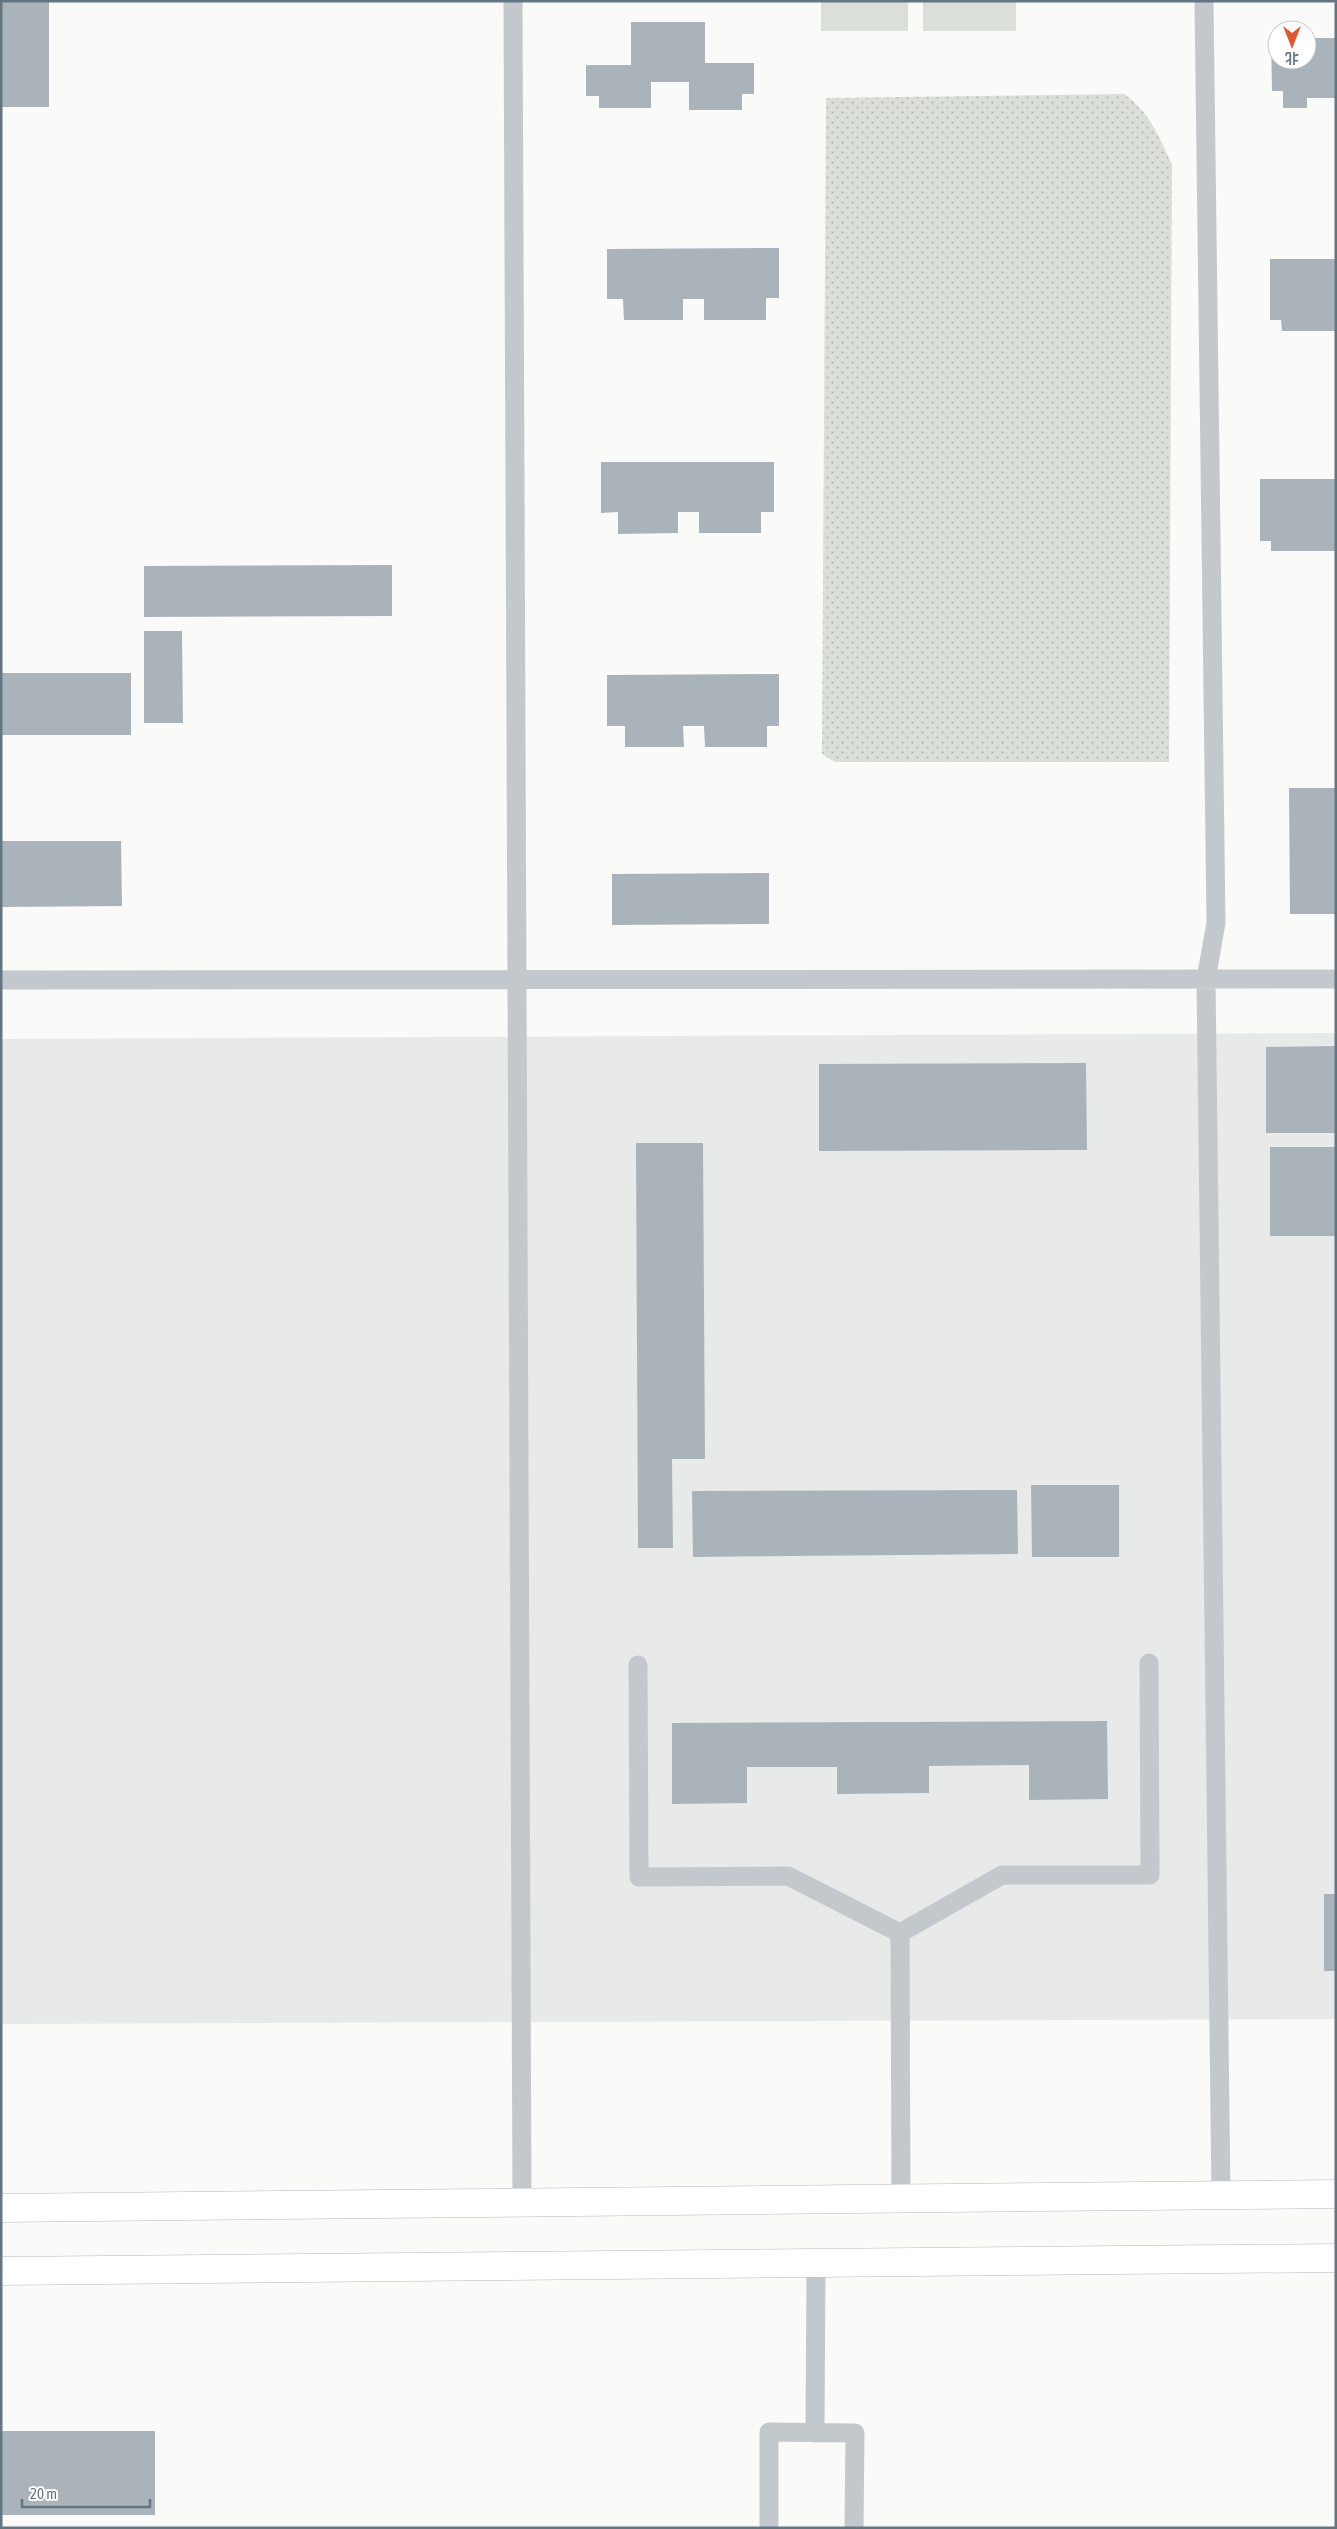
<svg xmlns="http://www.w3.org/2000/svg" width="1337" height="2529" font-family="'Asap Condensed','Noto Sans SC',sans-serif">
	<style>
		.built { fill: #e8e9e9 }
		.green { fill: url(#green-dots) }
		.pitch { fill: #dadfd7 }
		.building { fill: #aab3b9 }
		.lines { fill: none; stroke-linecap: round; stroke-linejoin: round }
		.primary-casing { stroke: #b5babe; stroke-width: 29 }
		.lane { stroke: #c3c8cc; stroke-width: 19 }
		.primary { stroke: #fff; stroke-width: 28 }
	</style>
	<defs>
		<pattern id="green-dots" width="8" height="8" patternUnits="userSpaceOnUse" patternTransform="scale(1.25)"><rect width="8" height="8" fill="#dadfd7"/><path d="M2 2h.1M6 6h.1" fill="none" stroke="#b4b9b4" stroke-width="1.8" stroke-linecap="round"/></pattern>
	</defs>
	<rect width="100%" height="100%" fill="#fafaf8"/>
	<path class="built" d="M 1336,1033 L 1336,2019 L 1,2024 L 1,1039 Z"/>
	<path class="green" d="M 1124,94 C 1149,111 1159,137 1172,164 L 1169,762 L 835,762 L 822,754 L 826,98 Z"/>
	<path class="pitch" d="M 821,1 L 908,1 L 908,31 L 821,31 Z
		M 923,1 L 1016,1 L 1016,31 L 923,31 Z"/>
	<path class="building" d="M 1,1 L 49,1 L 49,107 L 1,107 Z
		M 631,22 L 705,22 L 705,63 L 754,63 L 754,94 L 742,94 L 742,110 L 689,110 L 689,82 L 651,82 L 651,108 L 599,108 L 599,96 L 586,96 L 586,65 L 631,65 Z
		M 1271,38 L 1277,38 L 1277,60 L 1307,60 L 1307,38 L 1336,38 L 1336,98 L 1307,98 L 1307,108 L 1283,108 L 1283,91 L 1272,91 Z
		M 779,248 L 779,298 L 766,298 L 766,320 L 704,320 L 704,299 L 683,299 L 683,320 L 624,320 L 623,299 L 607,299 L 607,249 Z
		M 1270,259 L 1336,259 L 1336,331 L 1282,331 L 1281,320 L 1270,320 Z
		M 601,462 L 774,462 L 774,512 L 761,512 L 761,533 L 699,533 L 699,512 L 678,512 L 678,533 L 618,534 L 618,512 L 601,513 Z
		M 1260,479 L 1336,479 L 1336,551 L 1271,551 L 1271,541 L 1260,541 Z
		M 392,565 L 392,616 L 144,617 L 144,566 Z
		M 144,631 L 182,631 L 183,723 L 144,723 Z
		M 1,673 L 131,673 L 131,735 L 1,735 Z
		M 779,674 L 779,726 L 767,726 L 767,747 L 705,747 L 704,726 L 683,726 L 684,747 L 625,747 L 625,726 L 607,726 L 607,675 Z
		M 1289,788 L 1336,788 L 1336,914 L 1290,914 Z
		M 1,841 L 121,841 L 122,906 L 1,907 Z
		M 769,873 L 769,924 L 612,925 L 612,874 Z
		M 1336,1046 L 1336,1133 L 1266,1133 L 1266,1047 Z
		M 1086,1063 L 1087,1150 L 819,1151 L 819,1064 Z
		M 636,1143 L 703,1143 L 705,1459 L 672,1459 L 673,1548 L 638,1548 Z
		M 1270,1147 L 1336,1147 L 1336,1236 L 1270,1236 Z
		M 1031,1485 L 1119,1485 L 1119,1557 L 1032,1557 Z
		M 1017,1490 L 1018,1554 L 693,1557 L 692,1491 Z
		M 1107,1721 L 1108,1799 L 1029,1800 L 1029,1765 L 929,1766 L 929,1793 L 837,1794 L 837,1767 L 747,1767 L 747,1803 L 672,1804 L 672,1723 Z
		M 1324,1894 L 1336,1894 L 1336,1971 L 1324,1971 Z
		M 1,2431 L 155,2431 L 155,2515 L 1,2515 Z"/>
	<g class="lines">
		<g class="primary-casing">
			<path id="primary" d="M 1,2208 L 1336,2194
				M 1,2271 L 1336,2258"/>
		</g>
		<path class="lane" d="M 513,1 L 522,2202
			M 1204,1 L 1216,923 L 1206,979 L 1221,2195
			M 1,980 L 1336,979
			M 638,1665 L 639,1877 L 788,1876 L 900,1933 L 1002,1875 L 1150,1875 L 1149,1663
			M 900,1933 L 901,2198
			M 815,2433 L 816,2263
			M 769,2528 L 769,2432 L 855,2433 L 854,2528"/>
		<use href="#primary" class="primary"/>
	</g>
	<rect width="1337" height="2529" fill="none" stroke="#657683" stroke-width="5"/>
	<g transform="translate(1292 45) rotate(180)"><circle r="24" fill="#ffffff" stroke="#c1c8cd"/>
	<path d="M0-4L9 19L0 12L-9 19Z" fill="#e4572e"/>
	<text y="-8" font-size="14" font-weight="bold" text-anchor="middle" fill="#657683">北</text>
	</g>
	<path d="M22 2499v8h128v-8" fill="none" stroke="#657683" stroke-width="2.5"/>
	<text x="30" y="2499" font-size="15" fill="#657683" stroke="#ffffff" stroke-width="4" paint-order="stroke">20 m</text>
</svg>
